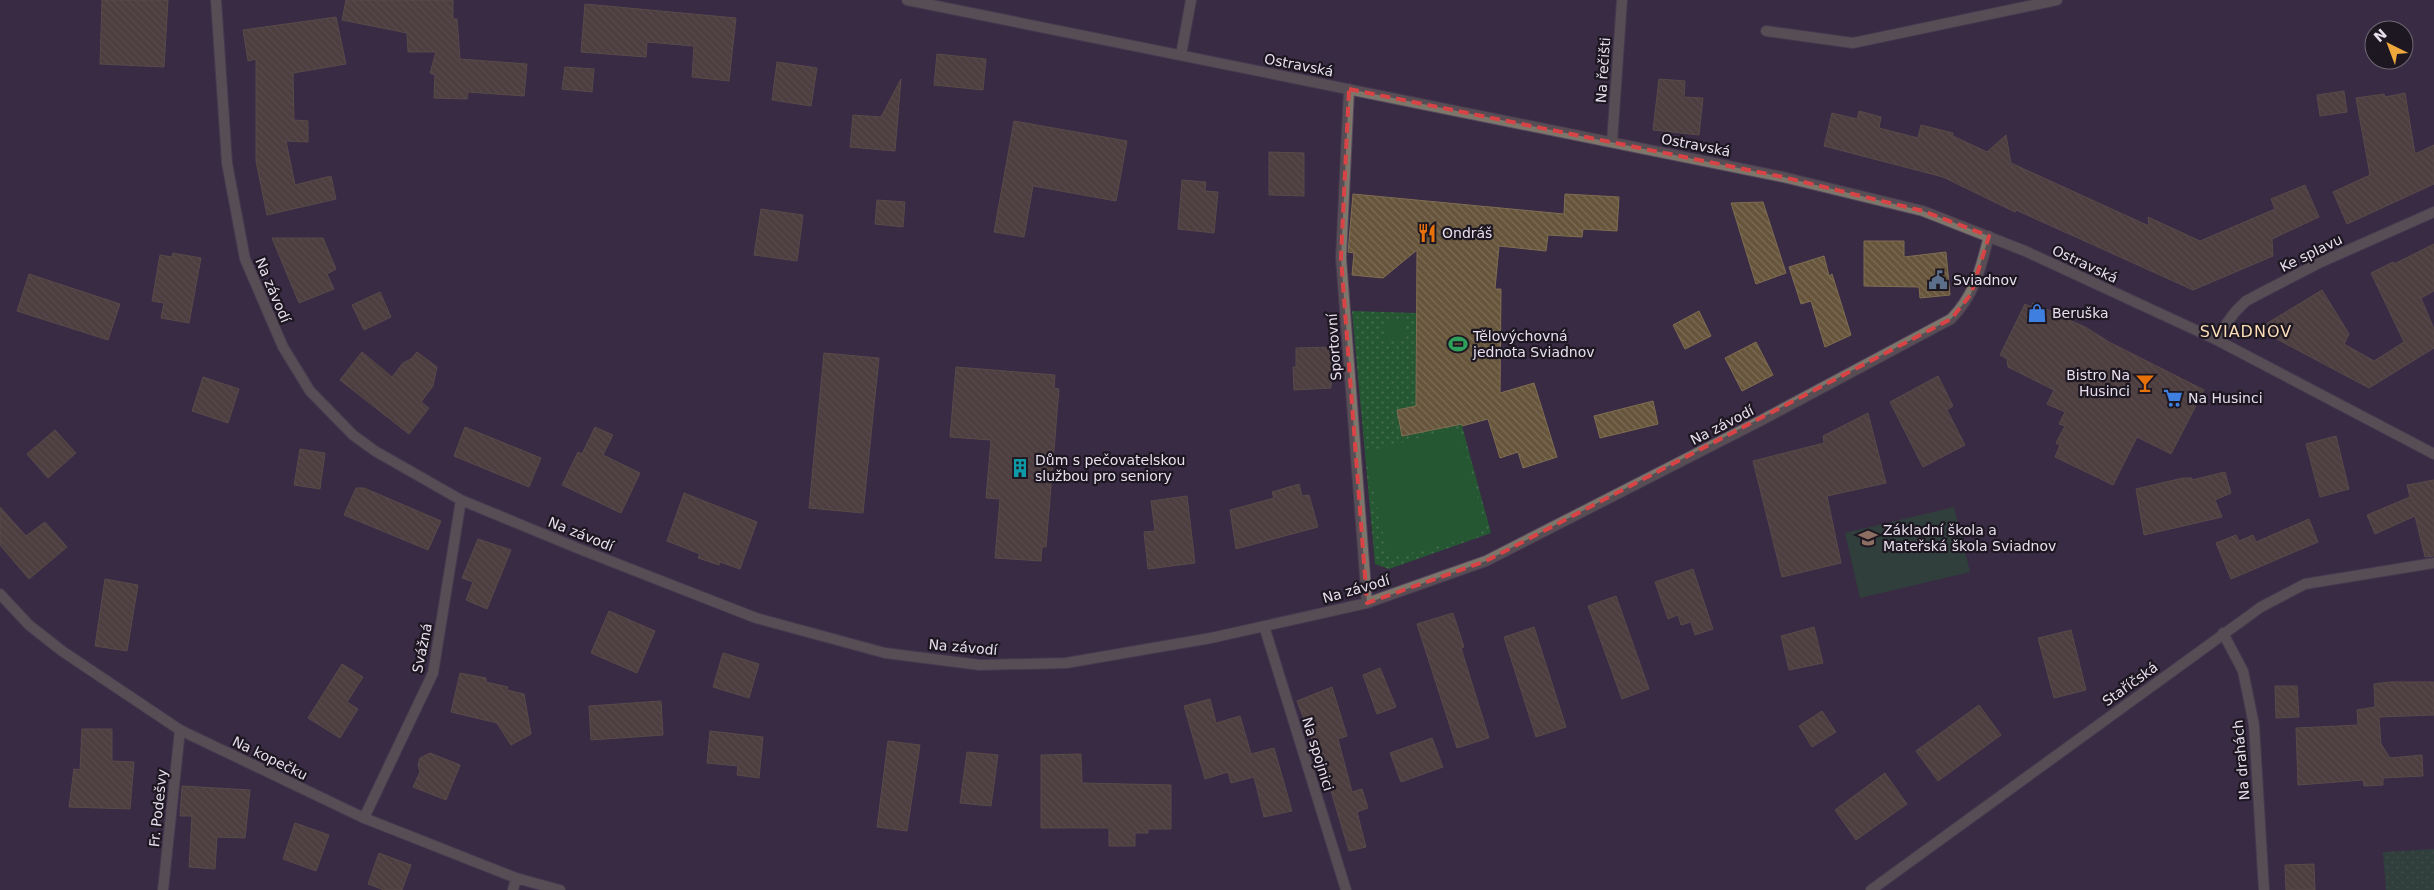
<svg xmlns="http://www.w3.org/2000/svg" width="2434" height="890" font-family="'DejaVu Sans',sans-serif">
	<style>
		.park { fill: url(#park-dots) }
		.garden { fill: #265733 }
		.building { fill: url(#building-back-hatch); stroke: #7f6d52 }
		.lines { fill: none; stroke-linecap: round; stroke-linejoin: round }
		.service-casing { stroke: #55485e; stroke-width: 12 }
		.minor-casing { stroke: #55485e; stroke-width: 12 }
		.tertiary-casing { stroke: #55485e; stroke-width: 12 }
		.service { stroke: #7c776a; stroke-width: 10 }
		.minor { stroke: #7c776a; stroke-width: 10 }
		.tertiary { stroke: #7c776a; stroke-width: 10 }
		.marked { fill: none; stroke: #d94346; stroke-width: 4; stroke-dasharray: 10 6; stroke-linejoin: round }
		.labels { text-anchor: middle; stroke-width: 4.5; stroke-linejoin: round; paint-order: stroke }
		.street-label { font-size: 14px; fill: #e7dfee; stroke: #1d1721 }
		.poi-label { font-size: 14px; fill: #e7dfee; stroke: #1d1721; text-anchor: start }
		.quarter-label { font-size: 16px; letter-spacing: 1px; fill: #fadcb6; stroke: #1d1721 }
	</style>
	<defs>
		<pattern id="park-dots" width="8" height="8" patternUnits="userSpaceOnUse" patternTransform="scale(1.25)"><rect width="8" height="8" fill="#265733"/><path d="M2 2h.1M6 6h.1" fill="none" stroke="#466f51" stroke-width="1.8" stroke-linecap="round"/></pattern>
		<pattern id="building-back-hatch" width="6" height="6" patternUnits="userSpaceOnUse" patternTransform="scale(1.25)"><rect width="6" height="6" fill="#66553b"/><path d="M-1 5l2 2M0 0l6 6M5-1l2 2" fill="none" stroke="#7c6d58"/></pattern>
	</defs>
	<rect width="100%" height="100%" fill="#392b43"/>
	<path class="park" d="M 1352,311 L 1416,313 L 1416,374 L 1448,374 L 1491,533 L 1389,569 L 1375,564 Z
		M 2434,849 L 2434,890 L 2386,890 L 2383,852 Z"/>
	<path class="garden" d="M 1385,321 L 1404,321 L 1405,340 L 1386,341 Z
		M 1450,430 L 1457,431 L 1462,436 L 1485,526 L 1477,536 L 1399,556 L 1392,554 L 1387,549 L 1365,455 L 1370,451 Z
		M 1954,507 L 1970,572 L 1860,598 L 1845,533 Z"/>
	<path class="building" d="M 102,0 L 168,0 L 164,67 L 100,64 Z
		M 346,0 L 453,0 L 453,19 L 457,19 L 460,59 L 527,64 L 524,96 L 468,92 L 467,99 L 434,98 L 435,75 L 430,73 L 436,52 L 408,52 L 407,33 L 342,20 Z
		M 585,4 L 736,18 L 729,81 L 692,77 L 694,46 L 647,42 L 646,57 L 581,52 Z
		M 336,17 L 346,64 L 293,73 L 294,120 L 308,121 L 308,142 L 286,141 L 295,185 L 331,176 L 336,199 L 267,215 L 256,161 L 256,59 L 248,61 L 243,30 Z
		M 937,54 L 986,59 L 983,90 L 934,85 Z
		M 777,62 L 817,68 L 811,106 L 772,100 Z
		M 565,67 L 594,69 L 592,92 L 562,89 Z
		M 901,79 L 895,151 L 850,147 L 853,115 L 881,117 Z
		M 1659,79 L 1685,81 L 1684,97 L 1703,98 L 1699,135 L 1653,130 Z
		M 2344,91 L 2347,112 L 2320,116 L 2317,95 Z
		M 2405,93 L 2415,154 L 2434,145 L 2434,184 L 2347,224 L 2333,192 L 2370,175 L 2356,98 L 2384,94 L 2385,97 Z
		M 1859,111 L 1881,117 L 1879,128 L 1918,138 L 1921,125 L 1953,133 L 1953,136 L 1987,152 L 2006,135 L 2011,163 L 2149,226 L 2148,217 L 2200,241 L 2275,209 L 2271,199 L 2305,185 L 2319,217 L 2272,239 L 2273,256 L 2193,290 L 2016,210 L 2015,212 L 1943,177 L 1824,146 L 1832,113 L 1857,119 Z
		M 1014,121 L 1127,141 L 1116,201 L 1033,186 L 1024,237 L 994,232 Z
		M 1269,152 L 1304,153 L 1304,196 L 1269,195 Z
		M 1182,180 L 1206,182 L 1205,191 L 1218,192 L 1214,233 L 1178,229 Z
		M 1353,194 L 1564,214 L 1565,194 L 1619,197 L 1617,231 L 1583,229 L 1582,237 L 1548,235 L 1546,251 L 1499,246 L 1495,289 L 1501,289 L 1500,393 L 1534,383 L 1557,457 L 1523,468 L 1518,452 L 1500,458 L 1488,419 L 1462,426 L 1462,424 L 1402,436 L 1397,410 L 1416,406 L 1417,250 L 1383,278 L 1352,275 L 1354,253 L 1348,252 Z
		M 877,200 L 905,202 L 903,227 L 875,224 Z
		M 1763,202 L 1786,273 L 1756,284 L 1731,203 Z
		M 761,209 L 803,215 L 797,261 L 754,255 Z
		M 272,238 L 323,238 L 336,269 L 327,274 L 334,289 L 299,303 Z
		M 1864,241 L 1904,241 L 1904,257 L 1946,252 L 1950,295 L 1920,298 L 1919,287 L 1864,286 Z
		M 2434,244 L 2434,291 L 2421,298 L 2434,329 L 2434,348 L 2369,388 L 2258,329 L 2322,290 L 2349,334 L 2344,344 L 2374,361 L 2404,342 L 2371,273 L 2393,262 L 2394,264 Z
		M 173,253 L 201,258 L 189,323 L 161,318 L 164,303 L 152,301 L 160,255 L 172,257 Z
		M 1824,256 L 1829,276 L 1832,274 L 1851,335 L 1825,347 L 1811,301 L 1801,304 L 1789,267 Z
		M 29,274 L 120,304 L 108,340 L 17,311 Z
		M 380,292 L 391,317 L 364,330 L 352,305 Z
		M 2033,303 L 2087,328 L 2109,342 L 2204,390 L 2171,454 L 2137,437 L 2113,485 L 2055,457 L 2060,445 L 2056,443 L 2065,426 L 2059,424 L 2065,412 L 2047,404 L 2054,390 L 2008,367 L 2007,359 L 2000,355 L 2025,304 L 2031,307 Z
		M 1699,311 L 1711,336 L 1685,349 L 1673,325 Z
		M 1756,342 L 1773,375 L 1742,391 L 1725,358 Z
		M 1333,347 L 1331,388 L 1294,390 L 1293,367 L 1296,367 L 1296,348 Z
		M 362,352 L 392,377 L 403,363 L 411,359 L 417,352 L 437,367 L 433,386 L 421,402 L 429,408 L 409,434 L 340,380 Z
		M 824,353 L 879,358 L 863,513 L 809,508 Z
		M 956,367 L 1055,375 L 1054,388 L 1059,389 L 1046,547 L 1042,547 L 1041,561 L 995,558 L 1000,499 L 986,498 L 991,440 L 950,437 Z
		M 1938,376 L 1953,406 L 1947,410 L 1965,445 L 1923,467 L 1890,402 Z
		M 203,377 L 239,389 L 228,423 L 192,411 Z
		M 1653,401 L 1658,424 L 1600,438 L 1594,416 Z
		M 1868,413 L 1886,483 L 1827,496 L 1841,563 L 1782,577 L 1753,461 L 1824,443 L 1823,436 Z
		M 465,427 L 541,458 L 529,487 L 454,456 Z
		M 595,427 L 613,435 L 603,455 L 640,473 L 621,513 L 562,485 L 578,452 L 582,454 Z
		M 55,430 L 76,453 L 48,478 L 27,454 Z
		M 2336,436 L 2349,489 L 2320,497 L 2306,444 Z
		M 300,449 L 325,453 L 320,489 L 294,485 Z
		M 2225,472 L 2231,493 L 2215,500 L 2222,517 L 2144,535 L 2136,489 L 2183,478 L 2192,478 L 2192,480 Z
		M 2434,480 L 2434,556 L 2425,557 L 2415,516 L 2375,534 L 2367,515 L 2410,497 L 2407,485 Z
		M 1299,484 L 1302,496 L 1309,495 L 1318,527 L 1236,549 L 1230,510 L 1274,498 L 1272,492 Z
		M 356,488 L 364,488 L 441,521 L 428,550 L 344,515 Z
		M 684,493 L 757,522 L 740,569 L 720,562 L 719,565 L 698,558 L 700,554 L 667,541 Z
		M 1187,496 L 1195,563 L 1148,569 L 1144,532 L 1155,531 L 1151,501 Z
		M 0,507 L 26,536 L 45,522 L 67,547 L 29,579 L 0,545 Z
		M 2309,519 L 2318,542 L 2231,579 L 2216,543 L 2236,535 L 2239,541 L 2253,535 L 2256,542 Z
		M 478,539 L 511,550 L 487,609 L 466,600 L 473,582 L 462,578 Z
		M 1693,569 L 1713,629 L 1695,635 L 1691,622 L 1681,625 L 1678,615 L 1668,619 L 1655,582 Z
		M 105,579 L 138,585 L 127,651 L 95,646 Z
		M 1616,596 L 1649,689 L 1622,699 L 1588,606 Z
		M 609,611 L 655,631 L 637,673 L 591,653 Z
		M 1453,613 L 1464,647 L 1461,648 L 1489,738 L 1457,748 L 1417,624 Z
		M 1534,627 L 1566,727 L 1536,737 L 1504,637 Z
		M 1814,627 L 1823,663 L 1789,670 L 1781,636 Z
		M 2071,630 L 2086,690 L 2054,698 L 2038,638 Z
		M 723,653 L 759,664 L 749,698 L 713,687 Z
		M 342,664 L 363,677 L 347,702 L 358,709 L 340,738 L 308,718 Z
		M 1380,668 L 1396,707 L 1377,714 L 1363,675 Z
		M 460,673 L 486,678 L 486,682 L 508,687 L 507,690 L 524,694 L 531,734 L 511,745 L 497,723 L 451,712 Z
		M 2390,682 L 2434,682 L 2434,715 L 2379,717 L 2381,744 L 2390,758 L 2422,755 L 2423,776 L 2383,778 L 2383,785 L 2364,786 L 2363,780 L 2298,785 L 2296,728 L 2358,725 L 2357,710 L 2375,707 L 2374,684 Z
		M 2275,686 L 2297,686 L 2299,717 L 2276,718 Z
		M 1332,687 L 1347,736 L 1338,739 L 1352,792 L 1362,789 L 1368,808 L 1357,812 L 1366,847 L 1349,851 L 1316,741 L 1313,742 L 1297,701 Z
		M 1210,699 L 1216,723 L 1240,716 L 1251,754 L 1274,748 L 1292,811 L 1264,817 L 1254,777 L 1231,783 L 1228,772 L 1205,779 L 1184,706 Z
		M 661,701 L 663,735 L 591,740 L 589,706 Z
		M 1979,705 L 2001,735 L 1938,781 L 1916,751 Z
		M 1822,711 L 1836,732 L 1812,747 L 1799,726 Z
		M 82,729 L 112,729 L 112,761 L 134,762 L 130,809 L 69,807 L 74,769 L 80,770 Z
		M 710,731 L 763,737 L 759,778 L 737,775 L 738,766 L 707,763 Z
		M 1432,738 L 1443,767 L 1401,782 L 1390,753 Z
		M 888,741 L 920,745 L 907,831 L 877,827 Z
		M 967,752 L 998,755 L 991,806 L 960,803 Z
		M 430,753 L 460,765 L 446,800 L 413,787 L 420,772 L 418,765 L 420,758 Z
		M 1081,754 L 1082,783 L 1171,785 L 1171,829 L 1148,829 L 1148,833 L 1135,833 L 1135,846 L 1109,846 L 1109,828 L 1041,828 L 1041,755 Z
		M 1885,773 L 1907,804 L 1856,840 L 1835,810 Z
		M 182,786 L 250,790 L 245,838 L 217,837 L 215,869 L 189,867 L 192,816 L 180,816 Z
		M 295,823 L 329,835 L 316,871 L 283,859 Z
		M 379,853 L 411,865 L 402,890 L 384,890 L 368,884 Z
		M 2314,864 L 2315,890 L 2286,890 L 2285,865 Z"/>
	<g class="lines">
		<g class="service-casing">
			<path id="service" d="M 1766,31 L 1853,43 L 2057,0"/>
		</g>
		<g class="minor-casing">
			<path id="minor" d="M 216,0 L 227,163 L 245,259 L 283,347 L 310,391 L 353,435 L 375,451 L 461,500 L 577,548 L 756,618 L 885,653 L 980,665 L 1066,663 L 1211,638 L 1367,603 L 1486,561 L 1760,421 L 1951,319 C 1975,295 1981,267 1989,236
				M 1181,55 L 1191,0
				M 1349,89 L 1341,258 L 1367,603
				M 1612,142 L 1622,0
				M 2215,339 L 2235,312 L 2246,301 L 2263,292 L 2319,263 L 2434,212
				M 0,594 L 29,625 L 62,651 L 180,730 L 364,818 L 516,878 L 560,890
				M 1264,626 L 1346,890
				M 2223,633 L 2243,671 L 2254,725 L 2264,890
				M 364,818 L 433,673 L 461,500
				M 163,890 L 180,730
				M 513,890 L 516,878
				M 1871,890 L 2261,607 L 2305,584 L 2434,563"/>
		</g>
		<g class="tertiary-casing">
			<path id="tertiary" d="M 907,0 L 1783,177 L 1923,211 L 2025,251 L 2215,339 L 2434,454"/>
		</g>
		<use href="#service" class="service"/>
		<use href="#minor" class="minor"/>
		<use href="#tertiary" class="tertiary"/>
	</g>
	<path d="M0 0H2434V890H0ZM 1349,89 L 1783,177 L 1923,211 L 1989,236 L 1971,294 L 1951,319 L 1486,561 L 1367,603 L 1341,258 Z" fill="#392b43" fill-opacity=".55" fill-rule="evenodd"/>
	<path class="marked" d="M 1349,89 L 1783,177 L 1923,211 L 1989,236 L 1971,294 L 1951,319 L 1486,561 L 1367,603 L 1341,258 Z"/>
	<defs>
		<g id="restaurant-bare" transform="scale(1.5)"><path d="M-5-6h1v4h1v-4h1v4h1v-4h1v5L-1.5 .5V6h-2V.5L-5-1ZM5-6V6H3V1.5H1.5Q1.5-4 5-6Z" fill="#e8710a" stroke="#1d1721" stroke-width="2.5" paint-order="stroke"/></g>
		<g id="civic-bare" transform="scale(1.5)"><path d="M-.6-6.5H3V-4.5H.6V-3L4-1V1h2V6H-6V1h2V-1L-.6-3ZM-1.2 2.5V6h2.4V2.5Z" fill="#5c6f8a" stroke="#1d1721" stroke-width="2.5" paint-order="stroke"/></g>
		<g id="shop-bare" transform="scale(1.5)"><path d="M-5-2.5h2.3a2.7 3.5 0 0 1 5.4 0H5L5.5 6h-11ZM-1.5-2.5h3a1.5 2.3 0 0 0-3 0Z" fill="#3f7fe0" stroke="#1d1721" stroke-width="2.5" paint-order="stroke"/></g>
		<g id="stadium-bare" transform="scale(1.5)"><path d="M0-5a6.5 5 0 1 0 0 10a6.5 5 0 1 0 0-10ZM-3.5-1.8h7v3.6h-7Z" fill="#2e9e5b" stroke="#1d1721" stroke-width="2.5" paint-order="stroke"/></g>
		<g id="bar-bare" transform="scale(1.5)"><path d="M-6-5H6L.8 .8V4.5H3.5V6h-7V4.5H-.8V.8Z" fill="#e8710a" stroke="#1d1721" stroke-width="2.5" paint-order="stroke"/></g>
		<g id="supermarket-bare" transform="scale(1.5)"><path d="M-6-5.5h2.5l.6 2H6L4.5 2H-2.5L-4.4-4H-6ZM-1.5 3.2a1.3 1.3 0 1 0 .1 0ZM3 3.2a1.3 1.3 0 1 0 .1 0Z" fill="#3f7fe0" stroke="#1d1721" stroke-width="2.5" paint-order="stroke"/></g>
		<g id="building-bare" transform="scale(1.5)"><path d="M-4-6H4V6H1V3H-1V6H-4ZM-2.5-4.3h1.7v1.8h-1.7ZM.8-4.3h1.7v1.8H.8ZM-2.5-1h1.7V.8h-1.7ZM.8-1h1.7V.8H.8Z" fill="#0f9aa8" stroke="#1d1721" stroke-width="2.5" paint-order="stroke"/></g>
		<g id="school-bare" transform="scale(1.5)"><path d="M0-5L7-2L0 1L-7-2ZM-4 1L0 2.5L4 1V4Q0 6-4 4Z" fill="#8d6e63" stroke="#1d1721" stroke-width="2.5" paint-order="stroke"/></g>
	</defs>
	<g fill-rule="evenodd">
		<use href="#restaurant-bare" x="1427" y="233"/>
		<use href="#civic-bare" x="1938" y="280"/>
		<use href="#shop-bare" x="2037" y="313"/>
		<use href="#stadium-bare" x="1458" y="344"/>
		<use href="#bar-bare" x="2145" y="383"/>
		<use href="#supermarket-bare" x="2173" y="398"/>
		<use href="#building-bare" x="1020" y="468"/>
		<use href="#school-bare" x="1868" y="538"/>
	</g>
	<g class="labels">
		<g class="street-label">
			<text transform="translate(1299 65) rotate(11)" y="5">Ostravská</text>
			<text transform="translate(1603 70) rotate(-86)" y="5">Na řečišti</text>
			<text transform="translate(1696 145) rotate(11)" y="5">Ostravská</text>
			<text transform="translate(2311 253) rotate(-26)" y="5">Ke splavu</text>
			<text transform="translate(2085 264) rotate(25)" y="5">Ostravská</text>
			<text transform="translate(273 290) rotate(67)" y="5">Na závodí</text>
			<text transform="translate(1334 347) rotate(-94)" y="5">Sportovní</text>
			<text transform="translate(1722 425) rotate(-27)" y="5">Na závodí</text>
			<text transform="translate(581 534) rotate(22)" y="5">Na závodí</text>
			<text transform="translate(1356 589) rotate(-16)" y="5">Na závodí</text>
			<text transform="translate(963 647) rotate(5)" y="5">Na závodí</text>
			<text transform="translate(422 648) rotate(-78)" y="5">Svážná</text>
			<text transform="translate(2130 684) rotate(-36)" y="5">Staříčská</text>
			<text transform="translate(1318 754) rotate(73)" y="5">Na spojnici</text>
			<text transform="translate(270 758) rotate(26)" y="5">Na kopečku</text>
			<text transform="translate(2241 760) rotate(-95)" y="5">Na drahách</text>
			<text transform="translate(158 808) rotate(-84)" y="5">Fr. Podešvy</text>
		</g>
		<g class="poi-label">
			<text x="1442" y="238">Ondráš</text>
			<text x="1953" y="285">Sviadnov</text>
			<text x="2052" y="318">Beruška</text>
			<text x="1473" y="341">Tělovýchovná<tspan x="1473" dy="16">jednota Sviadnov</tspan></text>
			<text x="2130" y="380" text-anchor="end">Bistro Na<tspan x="2130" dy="16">Husinci</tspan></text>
			<text x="2188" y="403">Na Husinci</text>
			<text x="1035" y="465">Dům s pečovatelskou<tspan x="1035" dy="16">službou pro seniory</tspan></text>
			<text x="1883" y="535">Základní škola a<tspan x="1883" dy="16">Mateřská škola Sviadnov</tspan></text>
		</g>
		<g class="quarter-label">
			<text x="2246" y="337">SVIADNOV</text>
		</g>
	</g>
	<g transform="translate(2389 45) rotate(318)"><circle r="24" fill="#1d1721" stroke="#6e6773"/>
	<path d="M0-4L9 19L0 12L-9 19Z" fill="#eea83c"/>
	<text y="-8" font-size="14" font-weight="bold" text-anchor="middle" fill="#e7dfee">N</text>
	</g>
</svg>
